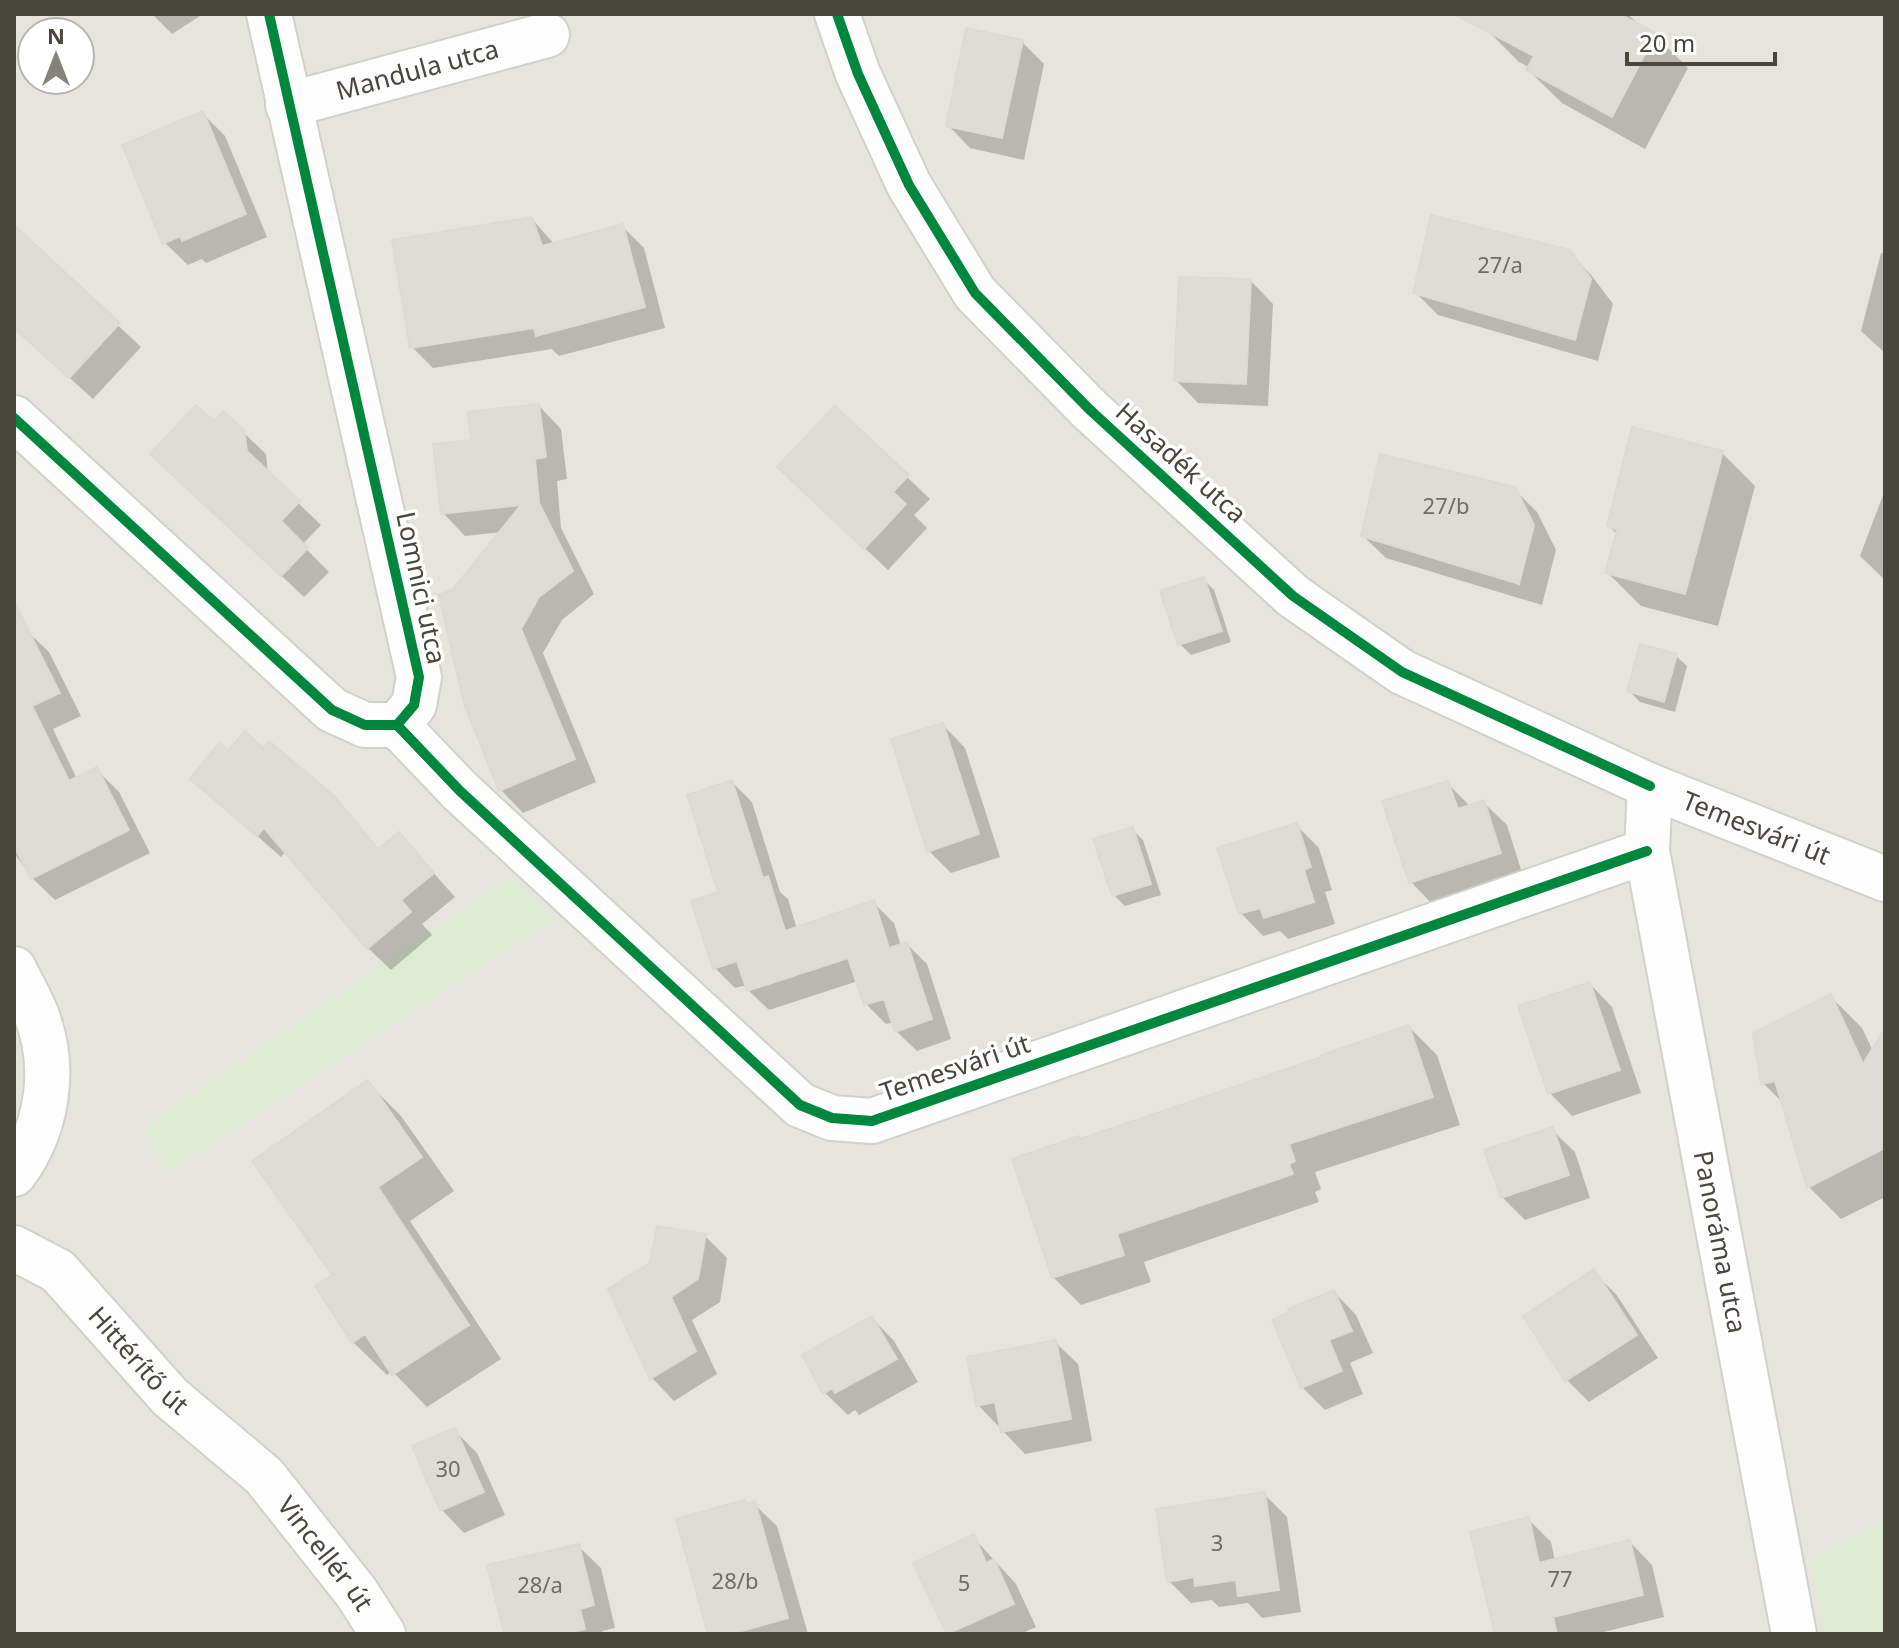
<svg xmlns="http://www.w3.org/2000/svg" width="1899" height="1648" font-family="'Noto Sans',sans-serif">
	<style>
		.residential { fill: #e6e5dd; fill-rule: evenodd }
		.green { fill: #ddebd2 }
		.shadow { fill: #0003 }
		.building { fill: #dddcd7; stroke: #dbdad5; stroke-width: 2 }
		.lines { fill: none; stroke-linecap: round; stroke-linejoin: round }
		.street-casing { stroke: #d1d1cc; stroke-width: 48 }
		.street { stroke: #fdfdfd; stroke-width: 44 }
		.cycleway-casing { stroke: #fff; stroke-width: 15 }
		.cycleway { stroke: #00873e; stroke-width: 10 }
		.labels { text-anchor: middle; stroke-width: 7; stroke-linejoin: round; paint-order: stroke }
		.number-label { font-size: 22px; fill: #6f6c63 }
		.street-label { font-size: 26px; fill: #49463b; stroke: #fff }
	</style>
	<rect width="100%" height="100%" fill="#f3f3ef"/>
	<path class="residential" d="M 14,14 L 1885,14 L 1885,1634 L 14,1634 ZM 32,32 L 80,32 L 80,80 L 32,80 Z"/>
	<path class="green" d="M 511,878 L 552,919 L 166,1173 L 144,1127 Z
		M 1885,1522 L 1885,1634 L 1826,1634 L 1810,1560 Z"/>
	<path class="shadow" d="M 152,14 L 203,14 L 172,34 Z
		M 1494,14 L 1628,14 L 1643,29 L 1655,35 L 1688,68 L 1645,149 L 1562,103 L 1528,70 L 1530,68 L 1519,62 L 1486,29 Z
		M 1022,42 L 1044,64 L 1024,160 L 970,148 L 948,125 Z
		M 202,113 L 225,136 L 267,237 L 206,263 L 202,259 L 188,265 L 165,243 Z
		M 532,219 L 555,245 L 622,226 L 644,248 L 665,328 L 559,356 L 552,349 L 433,368 L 412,347 Z
		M 19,233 L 141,347 L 93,399 L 14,328 L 14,238 Z
		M 1569,252 L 1592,276 L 1613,304 L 1598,361 L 1438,315 L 1416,293 Z
		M 1881,253 L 1885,254 L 1885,353 L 1861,331 Z
		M 1251,281 L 1273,304 L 1268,406 L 1198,403 L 1176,380 Z
		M 539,406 L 561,429 L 567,479 L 557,481 L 561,528 L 594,594 L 562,620 L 543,653 L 596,782 L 523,813 L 501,790 L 454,591 L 502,532 L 465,536 L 443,513 L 473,442 Z
		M 214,424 L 242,431 L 266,454 L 268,474 L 321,525 L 302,545 L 329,572 L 304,597 L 175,476 Z
		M 1722,453 L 1755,486 L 1718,626 L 1641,606 L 1608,573 L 1618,535 L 1609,526 Z
		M 907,477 L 930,499 L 914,515 L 927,528 L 888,570 L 802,489 Z
		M 1514,489 L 1537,512 L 1556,550 L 1542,605 L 1386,558 L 1363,536 Z
		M 1885,490 L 1885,580 L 1860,556 Z
		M 1203,579 L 1214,590 L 1231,642 L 1191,655 L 1180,644 Z
		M 26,630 L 49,652 L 81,716 L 53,729 L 77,779 L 96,769 L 119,792 L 150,853 L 55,900 L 32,878 L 14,853 L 14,636 Z
		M 1676,656 L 1687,666 L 1675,712 L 1640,702 L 1629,691 Z
		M 943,725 L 965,748 L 1000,857 L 951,873 L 929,851 Z
		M 263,750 L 332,798 L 380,850 L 399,834 L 455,897 L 422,924 L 432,935 L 391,970 L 368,948 L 286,851 L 281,857 L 193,779 L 228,754 Z
		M 732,782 L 752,802 L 780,892 L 788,899 L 797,929 L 874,903 L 894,923 L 901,946 L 907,944 L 927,964 L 951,1039 L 917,1051 L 896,1031 L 894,1022 L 886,1024 L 866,1004 L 858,981 L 769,1010 L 748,990 L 747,985 L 735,988 L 715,968 Z
		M 1447,783 L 1471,807 L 1484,803 L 1507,825 L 1523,876 L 1433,905 L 1411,882 Z
		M 1296,825 L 1319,848 L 1332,890 L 1325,892 L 1335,924 L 1288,939 L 1280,931 L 1263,936 L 1241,913 Z
		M 1132,829 L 1143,840 L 1161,895 L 1125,906 L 1114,895 Z
		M 1590,984 L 1612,1007 L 1641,1093 L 1572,1116 L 1550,1093 Z
		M 1830,996 L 1862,1028 L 1873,1051 L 1885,1032 L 1885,1197 L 1841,1219 L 1809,1187 L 1785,1105 L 1763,1083 Z
		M 1409,1027 L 1437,1055 L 1460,1125 L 1315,1172 L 1321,1189 L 1315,1192 L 1319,1202 L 1144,1262 L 1151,1282 L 1081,1305 L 1053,1277 Z
		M 368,1083 L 401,1116 L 454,1191 L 410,1221 L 501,1359 L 427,1407 L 392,1371 L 387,1375 L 353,1342 L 334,1275 Z
		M 1552,1130 L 1575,1152 L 1590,1198 L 1525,1220 L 1502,1197 Z
		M 705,1236 L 727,1258 L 720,1302 L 692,1320 L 717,1374 L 674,1401 L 652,1378 L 611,1290 Z
		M 1593,1272 L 1616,1294 L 1658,1358 L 1589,1402 L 1567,1380 Z
		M 1334,1292 L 1356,1315 L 1373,1353 L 1350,1363 L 1363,1394 L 1325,1410 L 1302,1387 Z
		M 872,1318 L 894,1341 L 918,1382 L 859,1415 L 855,1410 L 848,1415 L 825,1393 L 804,1356 Z
		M 1055,1342 L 1078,1364 L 1092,1441 L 1025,1454 L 978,1405 Z
		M 454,1430 L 477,1453 L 505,1515 L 464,1533 L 442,1510 L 414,1447 Z
		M 1264,1494 L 1287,1517 L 1301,1612 L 1262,1618 L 1248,1603 L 1219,1607 L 1212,1600 L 1191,1603 L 1169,1581 Z
		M 754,1504 L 777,1526 L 808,1634 L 710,1634 Z
		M 1528,1519 L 1551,1542 L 1555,1561 L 1630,1542 L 1652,1565 L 1664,1617 L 1596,1634 L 1497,1634 Z
		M 973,1537 L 1016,1584 L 1036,1627 L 1020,1634 L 949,1634 L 916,1564 Z
		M 578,1546 L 601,1568 L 615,1628 L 602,1631 L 602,1634 L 506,1634 Z"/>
	<path class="building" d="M 1454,14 L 1619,14 L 1656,33 L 1612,117 L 1526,70 L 1534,56 Z
		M 966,28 L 1023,40 L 1002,138 L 946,126 Z
		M 203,111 L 246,214 L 182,241 L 180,236 L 163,244 L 122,145 Z
		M 1431,215 L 1570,250 L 1591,279 L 1575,340 L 1413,293 Z
		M 532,217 L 542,246 L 623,224 L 645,307 L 536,336 L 534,328 L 410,348 L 392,240 Z
		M 14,225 L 120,323 L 69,378 L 14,328 Z
		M 1179,277 L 1251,279 L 1246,384 L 1174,381 Z
		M 539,404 L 546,457 L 535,459 L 539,503 L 573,571 L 539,597 L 521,629 L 575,759 L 499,791 L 464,704 L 439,595 L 453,589 L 521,505 L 441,514 L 433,444 L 471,440 L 468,412 Z
		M 196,405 L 214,421 L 223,411 L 244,430 L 247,451 L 300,501 L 281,521 L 308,548 L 281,576 L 150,454 Z
		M 835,406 L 909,475 L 893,492 L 906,504 L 864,549 L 777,467 Z
		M 1632,427 L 1723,451 L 1685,594 L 1605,573 L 1617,530 L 1607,526 Z
		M 1380,454 L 1515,487 L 1534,525 L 1519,584 L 1361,536 Z
		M 1204,577 L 1222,631 L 1178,645 L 1160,591 Z
		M 14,602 L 60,693 L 32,706 L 69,781 L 97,767 L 129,830 L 31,879 L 14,846 Z
		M 1640,644 L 1677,654 L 1664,702 L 1627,691 Z
		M 943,723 L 979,834 L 927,852 L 891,739 Z
		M 245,731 L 263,748 L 269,741 L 334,796 L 378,849 L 399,832 L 434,873 L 401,900 L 411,912 L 367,949 L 264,828 L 257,836 L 190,779 L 219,743 L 228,751 Z
		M 732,780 L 763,878 L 768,876 L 785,931 L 874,900 L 889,948 L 907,942 L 932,1019 L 895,1032 L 884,999 L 864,1005 L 848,958 L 747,991 L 737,961 L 713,969 L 691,901 L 718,892 L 687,795 Z
		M 1448,781 L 1458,809 L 1484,800 L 1501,853 L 1409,883 L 1382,801 Z
		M 1297,823 L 1311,867 L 1304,870 L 1314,902 L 1264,918 L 1260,908 L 1239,914 L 1217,848 Z
		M 1133,827 L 1151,884 L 1112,896 L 1093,839 Z
		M 1590,982 L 1620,1070 L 1548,1094 L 1518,1006 Z
		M 1831,994 L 1863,1064 L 1885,1028 L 1885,1148 L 1807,1188 L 1775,1081 L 1761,1084 L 1753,1033 Z
		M 1409,1025 L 1433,1097 L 1289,1144 L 1295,1161 L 1289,1164 L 1293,1174 L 1117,1234 L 1124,1255 L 1052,1278 L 1012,1159 L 1079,1136 L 1080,1139 L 1322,1057 L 1321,1055 Z
		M 368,1080 L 422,1157 L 378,1187 L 469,1325 L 392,1375 L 365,1334 L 352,1343 L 315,1286 L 332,1275 L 252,1161 Z
		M 1553,1127 L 1569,1175 L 1501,1198 L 1484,1150 Z
		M 657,1226 L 706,1234 L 698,1279 L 671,1297 L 696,1351 L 650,1379 L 608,1289 L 650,1263 Z
		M 1594,1269 L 1637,1335 L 1565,1381 L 1523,1316 Z
		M 1334,1290 L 1352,1331 L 1329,1340 L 1342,1371 L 1301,1388 L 1272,1320 L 1290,1312 L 1288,1309 Z
		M 872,1316 L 897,1359 L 835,1393 L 832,1388 L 823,1394 L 802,1355 Z
		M 1056,1340 L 1071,1419 L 1001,1432 L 995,1402 L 976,1406 L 967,1357 Z
		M 455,1428 L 484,1492 L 440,1511 L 412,1446 Z
		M 1265,1492 L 1279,1590 L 1238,1596 L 1236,1580 L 1195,1586 L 1194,1577 L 1167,1582 L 1156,1509 Z
		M 744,1500 L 746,1504 L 755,1501 L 788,1618 L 731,1634 L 708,1634 L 676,1519 Z
		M 1529,1517 L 1539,1563 L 1630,1540 L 1643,1595 L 1553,1617 L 1557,1634 L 1495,1634 L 1470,1532 Z
		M 974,1534 L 986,1563 L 994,1559 L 1014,1604 L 947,1634 L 913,1563 Z
		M 579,1544 L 594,1605 L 580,1609 L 585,1629 L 563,1634 L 504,1634 L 487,1565 Z"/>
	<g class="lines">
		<g class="street-casing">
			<g id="street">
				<path d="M 837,14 L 858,74 L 909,185 L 975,293 L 1089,409 L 1293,596 L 1402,672 L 1650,786"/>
				<path id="s1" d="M 288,105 L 547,35"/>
				<path d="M 14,418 L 332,710 L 365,725 L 397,725 L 414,705 L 419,677 L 269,14"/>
				<path d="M 397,725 L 460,791 L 800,1105 L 832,1118 L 872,1121 L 1647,851"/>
				<path d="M 14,969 C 21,984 30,998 36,1014 C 57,1067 48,1129 14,1174"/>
				<path id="s2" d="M 14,1248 L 58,1271 L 170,1397 L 264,1476 L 356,1592 L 383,1634"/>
				<path id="s3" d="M 1794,1634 L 1647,851 L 1650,786 L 1885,879"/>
			</g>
		</g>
		<use href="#street" class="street"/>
		<g class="cycleway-casing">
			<path id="cycleway" d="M 837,14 L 858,74 L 909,185 L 975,293 L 1089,409 L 1293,596 L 1402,672 L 1650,786
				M 14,418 L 332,710 L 365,725 L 397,725 L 414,705 L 419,677 L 269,14
				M 397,725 L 460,791 L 800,1105 L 832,1118 L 872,1121 L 1647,851"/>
		</g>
		<use href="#cycleway" class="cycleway"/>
	</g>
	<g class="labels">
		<g class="number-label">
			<text x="1500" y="273">27/a</text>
			<text x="1446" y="514">27/b</text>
			<text x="448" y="1477">30</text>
			<text x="1217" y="1551">3</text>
			<text x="1560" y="1587">77</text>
			<text x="735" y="1589">28/b</text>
			<text x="964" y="1591">5</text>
			<text x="540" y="1593">28/a</text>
		</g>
		<g class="street-label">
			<text dy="9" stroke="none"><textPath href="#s1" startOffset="134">Mandula utca</textPath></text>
			<text transform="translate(1181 463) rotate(42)" y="9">Hasadék utca</text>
			<text transform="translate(421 588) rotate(78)" y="9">Lomnici utca</text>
			<text dy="9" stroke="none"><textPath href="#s3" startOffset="976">Temesvári út</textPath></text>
			<text transform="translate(955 1068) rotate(-19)" y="9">Temesvári út</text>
			<text transform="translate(1720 1242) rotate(79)" y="9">Panoráma utca</text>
			<text dy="9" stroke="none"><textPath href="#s2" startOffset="170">Hittérítő út</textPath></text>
			<text dy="9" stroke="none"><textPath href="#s2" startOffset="440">Vincellér út</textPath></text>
		</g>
	</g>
	<rect width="1899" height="1648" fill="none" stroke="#49463b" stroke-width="32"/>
	<g transform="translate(56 56)"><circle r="38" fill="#ffffff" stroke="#b6b5b1" stroke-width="2"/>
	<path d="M0-6L14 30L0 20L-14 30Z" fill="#84837a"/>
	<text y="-12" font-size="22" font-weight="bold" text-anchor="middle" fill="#49463b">N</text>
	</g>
	<path d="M1627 52v12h148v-12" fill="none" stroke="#49463b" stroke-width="4"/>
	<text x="1639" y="52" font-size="24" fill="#49463b" stroke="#ffffff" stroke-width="6" paint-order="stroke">20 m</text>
</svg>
